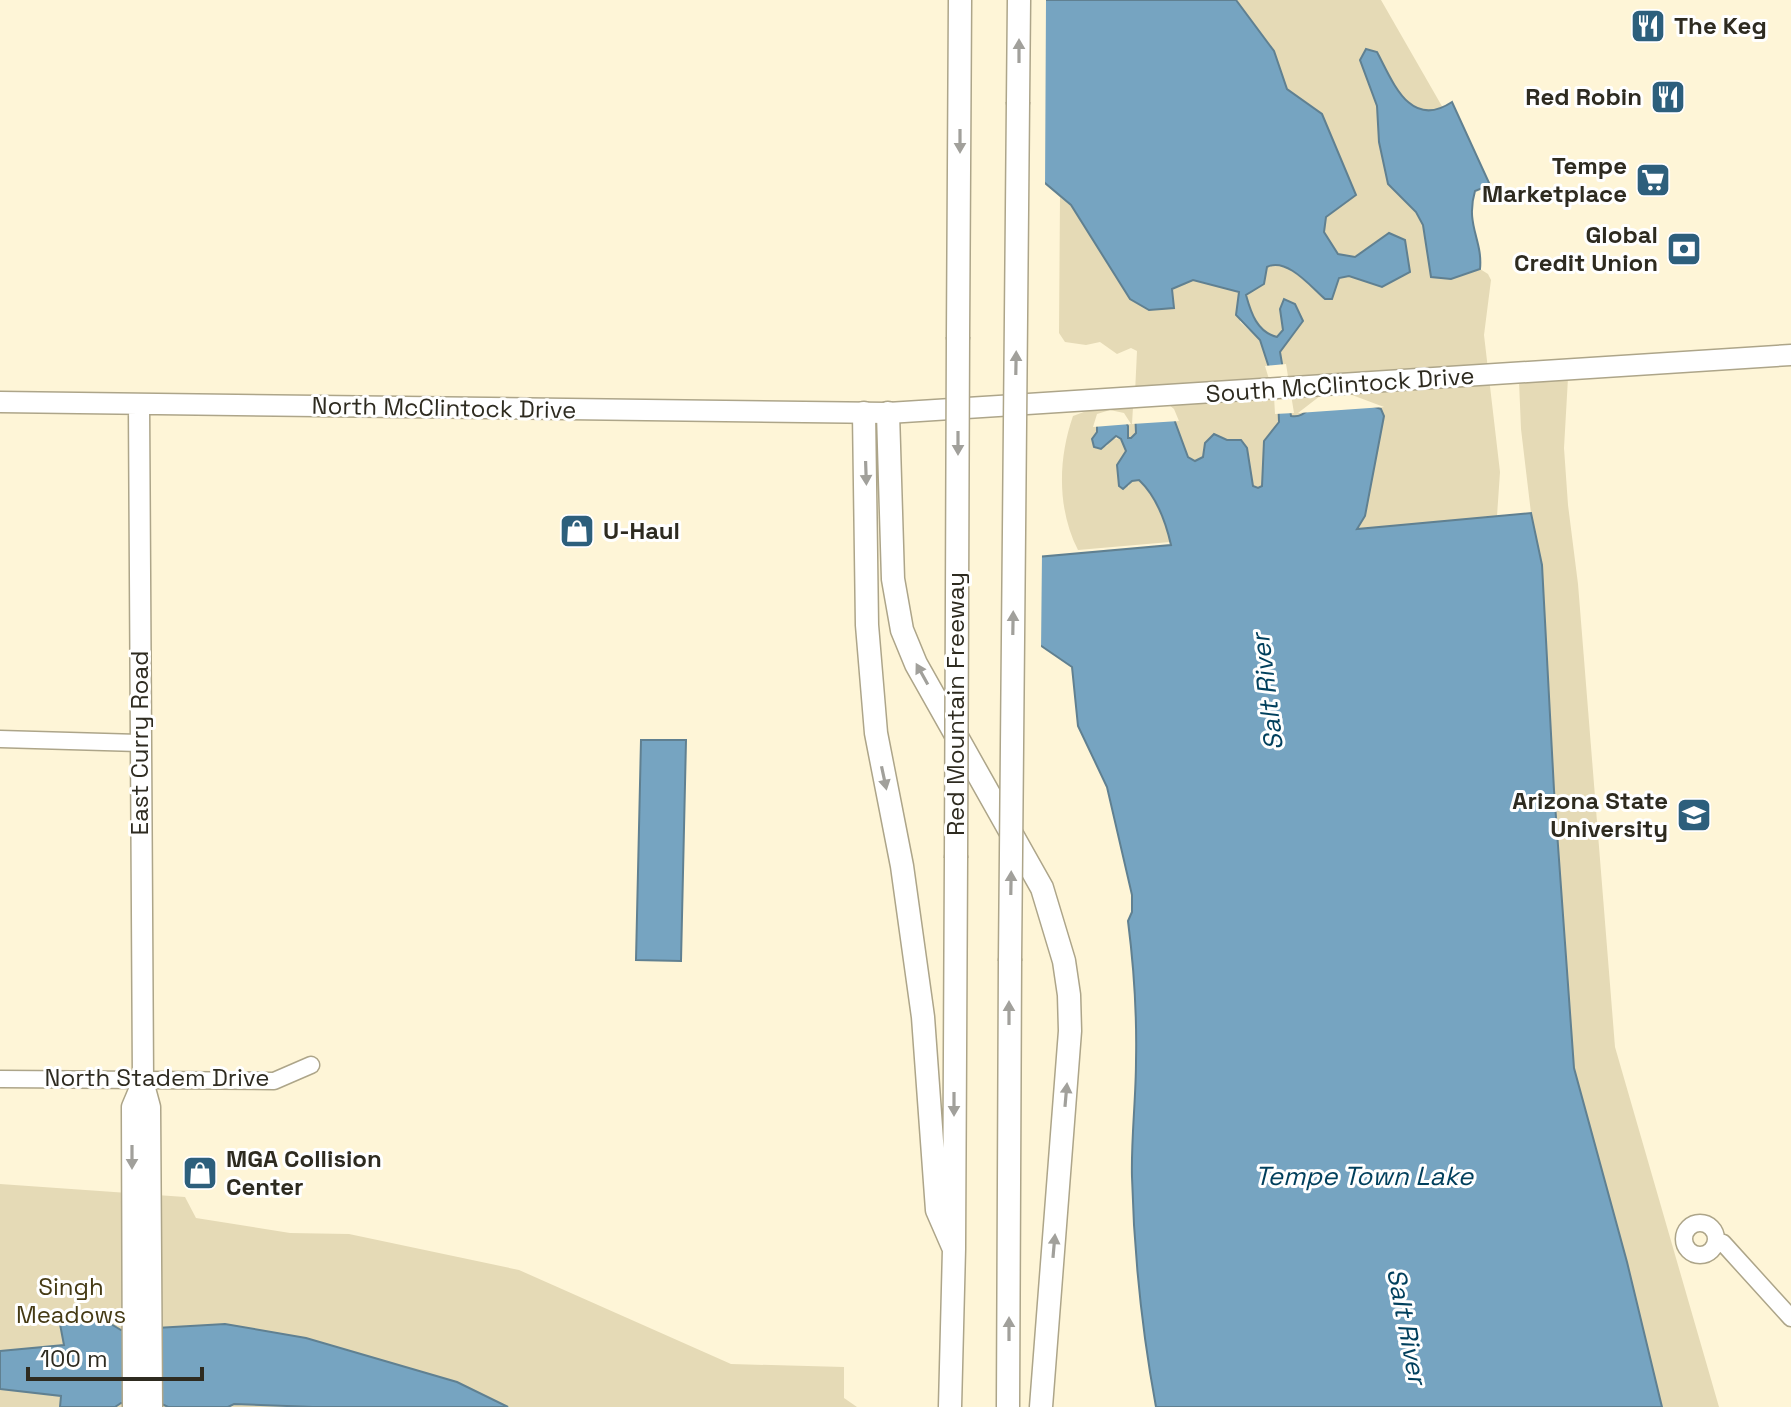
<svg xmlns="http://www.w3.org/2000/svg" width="1791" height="1407" font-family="'Space Grotesk',sans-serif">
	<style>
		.green { fill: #e5dab6 }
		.water { fill: #76a4c1; stroke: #608091; stroke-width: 2 }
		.pier { fill: #fef5d7 }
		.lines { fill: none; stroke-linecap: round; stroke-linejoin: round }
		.minor-casing { stroke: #ada589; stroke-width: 19 }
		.major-casing { stroke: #ada589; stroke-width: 23 }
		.highway-casing { stroke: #ada589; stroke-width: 25 }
		.minor { stroke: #fff; stroke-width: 16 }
		.major { stroke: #fff; stroke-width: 20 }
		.highway { stroke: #fff; stroke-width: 22 }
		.highway-bridge-casing { stroke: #ada589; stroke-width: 25; stroke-linecap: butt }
		.highway-bridge { stroke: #fff; stroke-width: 22 }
		.oneway { fill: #a1a09b }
		.labels { text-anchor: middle; stroke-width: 6; stroke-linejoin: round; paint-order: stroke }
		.poi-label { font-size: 24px; font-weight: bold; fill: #2e2b20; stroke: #fff; text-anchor: end }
		.street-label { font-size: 24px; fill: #2e2b20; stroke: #fff }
		.park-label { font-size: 24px; fill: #453a14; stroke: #fff }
		.water-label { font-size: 26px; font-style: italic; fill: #003f5c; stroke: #fff }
	</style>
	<rect width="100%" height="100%" fill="#fef5d7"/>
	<path class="green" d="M 1236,0 L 1381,0 L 1443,108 L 1421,111 L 1403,100 L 1390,78 L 1360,60 L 1377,107 L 1379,142 L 1388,184 L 1416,212 L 1423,225 L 1431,276 L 1451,279 L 1480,269 L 1488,274 L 1491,280 L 1484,335 L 1500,472 L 1497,516 L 1356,529 L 1322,400 C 1313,407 1303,420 1291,416 L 1280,352 L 1303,320 L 1280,309 L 1283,330 L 1277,337 C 1257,331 1251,313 1246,295 C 1252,286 1261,268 1271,264 C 1285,259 1314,290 1325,299 L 1332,299 L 1339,278 L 1349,276 L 1382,287 L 1410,271 L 1405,240 L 1355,257 L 1338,255 L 1324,232 L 1326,217 L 1355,196 L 1322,115 L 1287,89 L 1274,51 Z
		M 1060,197 L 1172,289 L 1193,280 L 1239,292 L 1240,322 L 1260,340 L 1278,395 L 1279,422 L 1264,441 L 1262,486 L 1257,488 L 1253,486 L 1247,448 L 1241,440 L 1205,443 L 1203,457 L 1195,461 L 1188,458 L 1171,411 L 1131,438 L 1128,438 L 1126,433 L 1128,426 L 1097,423 L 1097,432 L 1092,439 L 1097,449 L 1107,446 L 1112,438 L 1121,439 L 1126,451 L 1128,487 L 1132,481 L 1139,480 C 1155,496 1165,521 1170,542 L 1078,550 C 1057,509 1058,459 1073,416 L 1135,393 L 1137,351 L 1131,348 L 1117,354 L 1100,342 L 1086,345 L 1065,342 L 1059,333 Z
		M 1568,378 L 1564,448 L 1568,505 L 1578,584 L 1615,1047 L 1719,1407 L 1662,1407 L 1627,1262 L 1574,1068 L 1554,790 L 1542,565 L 1531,513 L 1521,429 L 1519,381 Z
		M 0,1184 L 185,1197 L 196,1218 L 290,1233 L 349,1234 L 519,1270 L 731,1364 L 844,1367 L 844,1398 L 857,1407 L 0,1407 Z"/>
	<path class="water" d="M 951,0 L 1236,0 L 1274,51 L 1287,89 L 1322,114 L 1356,195 L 1326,217 L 1324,232 L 1338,254 L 1355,257 L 1389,233 L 1405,240 L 1410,272 L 1382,287 L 1349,276 L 1339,278 L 1332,299 L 1325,299 C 1311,287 1287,257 1267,267 L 1264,284 L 1246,295 C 1251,313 1257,332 1277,337 L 1283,330 L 1280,309 L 1284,299 L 1295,304 L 1303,321 L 1280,352 L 1291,416 C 1306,419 1310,403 1324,400 C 1343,395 1363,403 1381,409 L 1384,416 L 1365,516 L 1357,529 L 1531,513 L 1542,565 L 1554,790 L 1574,1068 L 1627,1262 L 1662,1407 L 1156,1407 C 1142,1331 1134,1254 1132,1177 C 1131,1138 1136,1100 1136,1061 C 1137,1014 1134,968 1128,921 L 1132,912 L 1132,895 L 1107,787 L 1078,726 L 1072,667 L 1037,643 L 1037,557 L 1171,545 C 1166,523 1156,496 1139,480 L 1132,481 L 1123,489 L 1119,486 L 1117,465 L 1126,451 L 1121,439 L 1116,436 L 1101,449 L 1094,447 L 1092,439 L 1097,432 L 1097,423 L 1122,416 L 1128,426 L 1128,438 L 1131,438 L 1136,433 L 1135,410 L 1171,411 L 1188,457 L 1195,461 L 1203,457 L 1205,443 L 1214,434 L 1227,440 L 1241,440 L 1247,448 L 1253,486 L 1258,488 L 1262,486 L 1264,441 L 1279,422 L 1278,395 L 1260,340 L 1236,315 L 1239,292 L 1193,280 L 1172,289 L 1174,308 L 1149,310 L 1130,299 L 1071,205 L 1001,146 Z
		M 1366,49 L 1377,52 C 1393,82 1410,130 1452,102 L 1490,185 L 1475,191 C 1465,225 1483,240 1480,269 L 1451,279 L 1431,277 L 1423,225 L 1416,212 L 1388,184 L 1379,142 L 1377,106 L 1360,60 Z
		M 641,740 L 686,740 L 681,961 L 636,960 Z
		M 101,1318 L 121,1330 L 225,1324 L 306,1338 L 457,1382 L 508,1407 L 313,1407 L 234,1404 L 228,1407 L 168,1407 L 162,1404 L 121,1403 L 115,1407 L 60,1407 L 61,1396 L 0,1389 L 0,1351 L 64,1345 L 60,1324 Z"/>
	<path class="pier" d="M 946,0 L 1046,0 L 1045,190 L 997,148 Z
		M 1286,364 L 1294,413 L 1275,414 L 1274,396 L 1265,366 Z
		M 1352,395 L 1384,407 L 1298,413 L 1320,396 Z
		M 1163,400 L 1174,409 L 1179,421 L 1132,424 L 1133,407 Z
		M 1110,410 L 1124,413 L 1131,424 L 1093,427 L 1097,414 Z
		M 1042,553 L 1041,651 L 1033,644 L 1033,557 L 1035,554 Z"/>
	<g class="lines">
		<g class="minor-casing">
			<path id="minor" d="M 0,739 L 139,743
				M 0,1079 L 274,1081 L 311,1065
				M1684 1239a16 16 0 1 1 32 0a16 16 0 1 1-32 0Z
				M 1716,1241 L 1723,1243 L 1791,1318"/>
		</g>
		<g class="major-casing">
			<path id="major" d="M 0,402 L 888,413 L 1791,355
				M 139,405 L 143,1081 L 150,1107 L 152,1407
				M 133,1407 L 132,1107 L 143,1081"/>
		</g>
		<g class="highway-casing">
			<path id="highway" d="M 1018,102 L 1019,0
				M 958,337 L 960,0
				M 864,413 L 867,625 L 876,733 L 902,866 L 923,1017 L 937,1210 L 954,1249
				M 888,413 L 893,579 L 902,630 L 916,664 L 1042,888 L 1064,961 L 1069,995 L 1070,1031 L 1041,1407
				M 950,1407 L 954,1249 L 956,858
				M 1008,1407 L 1010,961"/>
		</g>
		<use href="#minor" class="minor"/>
		<use href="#major" class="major"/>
		<use href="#highway" class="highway"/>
		<g class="highway-bridge-casing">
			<path id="highway-bridge" d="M 956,858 L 958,337
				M 1010,961 L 1018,102"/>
		</g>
		<use href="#highway-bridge" class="highway-bridge"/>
	</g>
	<defs><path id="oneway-solid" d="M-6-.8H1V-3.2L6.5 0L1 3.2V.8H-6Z" transform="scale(2)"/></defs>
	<g class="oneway">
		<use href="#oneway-solid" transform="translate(1019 51) rotate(-90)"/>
		<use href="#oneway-solid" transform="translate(960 141) rotate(90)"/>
		<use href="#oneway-solid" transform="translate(1016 363) rotate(-89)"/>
		<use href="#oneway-solid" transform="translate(958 443) rotate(90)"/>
		<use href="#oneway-solid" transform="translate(866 473) rotate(88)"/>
		<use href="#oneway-solid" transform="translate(1013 623) rotate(-89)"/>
		<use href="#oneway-solid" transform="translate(922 674) rotate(-119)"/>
		<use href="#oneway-solid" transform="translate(884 778) rotate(78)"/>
		<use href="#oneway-solid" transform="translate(1011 883) rotate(-89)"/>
		<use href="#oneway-solid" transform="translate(1009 1013) rotate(-90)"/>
		<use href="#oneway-solid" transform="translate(1066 1095) rotate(-85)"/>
		<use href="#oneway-solid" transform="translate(954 1104) rotate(90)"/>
		<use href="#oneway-solid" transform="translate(132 1157) rotate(90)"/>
		<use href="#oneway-solid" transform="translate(1054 1246) rotate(-85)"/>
		<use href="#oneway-solid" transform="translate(1009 1329) rotate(-90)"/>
	</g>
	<defs>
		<g id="restaurant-square" transform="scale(1.8)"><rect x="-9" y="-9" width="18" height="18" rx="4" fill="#2d5f7c" stroke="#fff"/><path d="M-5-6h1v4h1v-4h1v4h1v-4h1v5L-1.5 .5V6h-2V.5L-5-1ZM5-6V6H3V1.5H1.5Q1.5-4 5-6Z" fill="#fff"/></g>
		<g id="supermarket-square" transform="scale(1.8)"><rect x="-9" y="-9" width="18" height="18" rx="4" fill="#2d5f7c" stroke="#fff"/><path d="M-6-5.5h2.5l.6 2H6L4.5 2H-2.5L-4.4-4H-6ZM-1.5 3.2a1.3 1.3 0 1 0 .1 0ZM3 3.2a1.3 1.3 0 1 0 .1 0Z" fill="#fff"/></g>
		<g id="bank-square" transform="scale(1.8)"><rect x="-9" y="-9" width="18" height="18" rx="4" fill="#2d5f7c" stroke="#fff"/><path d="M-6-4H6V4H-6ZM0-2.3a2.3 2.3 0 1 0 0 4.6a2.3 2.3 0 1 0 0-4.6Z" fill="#fff"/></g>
		<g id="shop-square" transform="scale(1.8)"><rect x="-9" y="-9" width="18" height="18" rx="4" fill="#2d5f7c" stroke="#fff"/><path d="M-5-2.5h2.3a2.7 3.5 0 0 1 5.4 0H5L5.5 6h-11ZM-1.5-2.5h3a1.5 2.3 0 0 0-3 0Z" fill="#fff"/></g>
		<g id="university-square" transform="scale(1.8)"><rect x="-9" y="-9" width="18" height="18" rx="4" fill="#2d5f7c" stroke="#fff"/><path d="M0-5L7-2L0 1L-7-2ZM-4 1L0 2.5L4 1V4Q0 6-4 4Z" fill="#fff"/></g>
	</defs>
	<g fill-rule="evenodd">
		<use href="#restaurant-square" x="1648" y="26"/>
		<use href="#restaurant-square" x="1668" y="97"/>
		<use href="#supermarket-square" x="1653" y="180"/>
		<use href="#bank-square" x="1684" y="249"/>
		<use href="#shop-square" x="577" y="531"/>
		<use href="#university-square" x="1694" y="815"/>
		<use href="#shop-square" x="200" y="1173"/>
	</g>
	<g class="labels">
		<g class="poi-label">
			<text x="1674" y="34" text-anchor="start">The Keg</text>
			<text x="1642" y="105">Red Robin</text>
			<text x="1627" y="174">Tempe<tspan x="1627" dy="28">Marketplace</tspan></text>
			<text x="1658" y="243">Global<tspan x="1658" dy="28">Credit Union</tspan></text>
			<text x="603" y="539" text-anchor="start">U-Haul</text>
			<text x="1668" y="809">Arizona State<tspan x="1668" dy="28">University</tspan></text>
			<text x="226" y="1167" text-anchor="start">MGA Collision<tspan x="226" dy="28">Center</tspan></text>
		</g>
		<g class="street-label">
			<text transform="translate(1340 385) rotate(-4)" y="8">South McClintock Drive</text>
			<text transform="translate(444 408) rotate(1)" y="8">North McClintock Drive</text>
			<text transform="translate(956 704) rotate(-90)" y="8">Red Mountain Freeway</text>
			<text transform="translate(140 743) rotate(-90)" y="8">East Curry Road</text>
			<text x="157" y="1086">North Stadem Drive</text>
		</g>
		<g class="park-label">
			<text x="71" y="1295">Singh<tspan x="71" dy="28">Meadows</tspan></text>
		</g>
		<g class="water-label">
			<text transform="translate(1267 692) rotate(-97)" y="9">Salt River</text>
			<text x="1364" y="1185">Tempe Town Lake</text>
			<text transform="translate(1407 1326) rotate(79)" y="9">Salt River</text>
		</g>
	</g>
	<path d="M28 1367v12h174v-12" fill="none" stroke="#2e2b20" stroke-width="4"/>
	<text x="40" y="1367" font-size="24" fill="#2e2b20" stroke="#ffffff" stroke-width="6" paint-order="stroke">100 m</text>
</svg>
